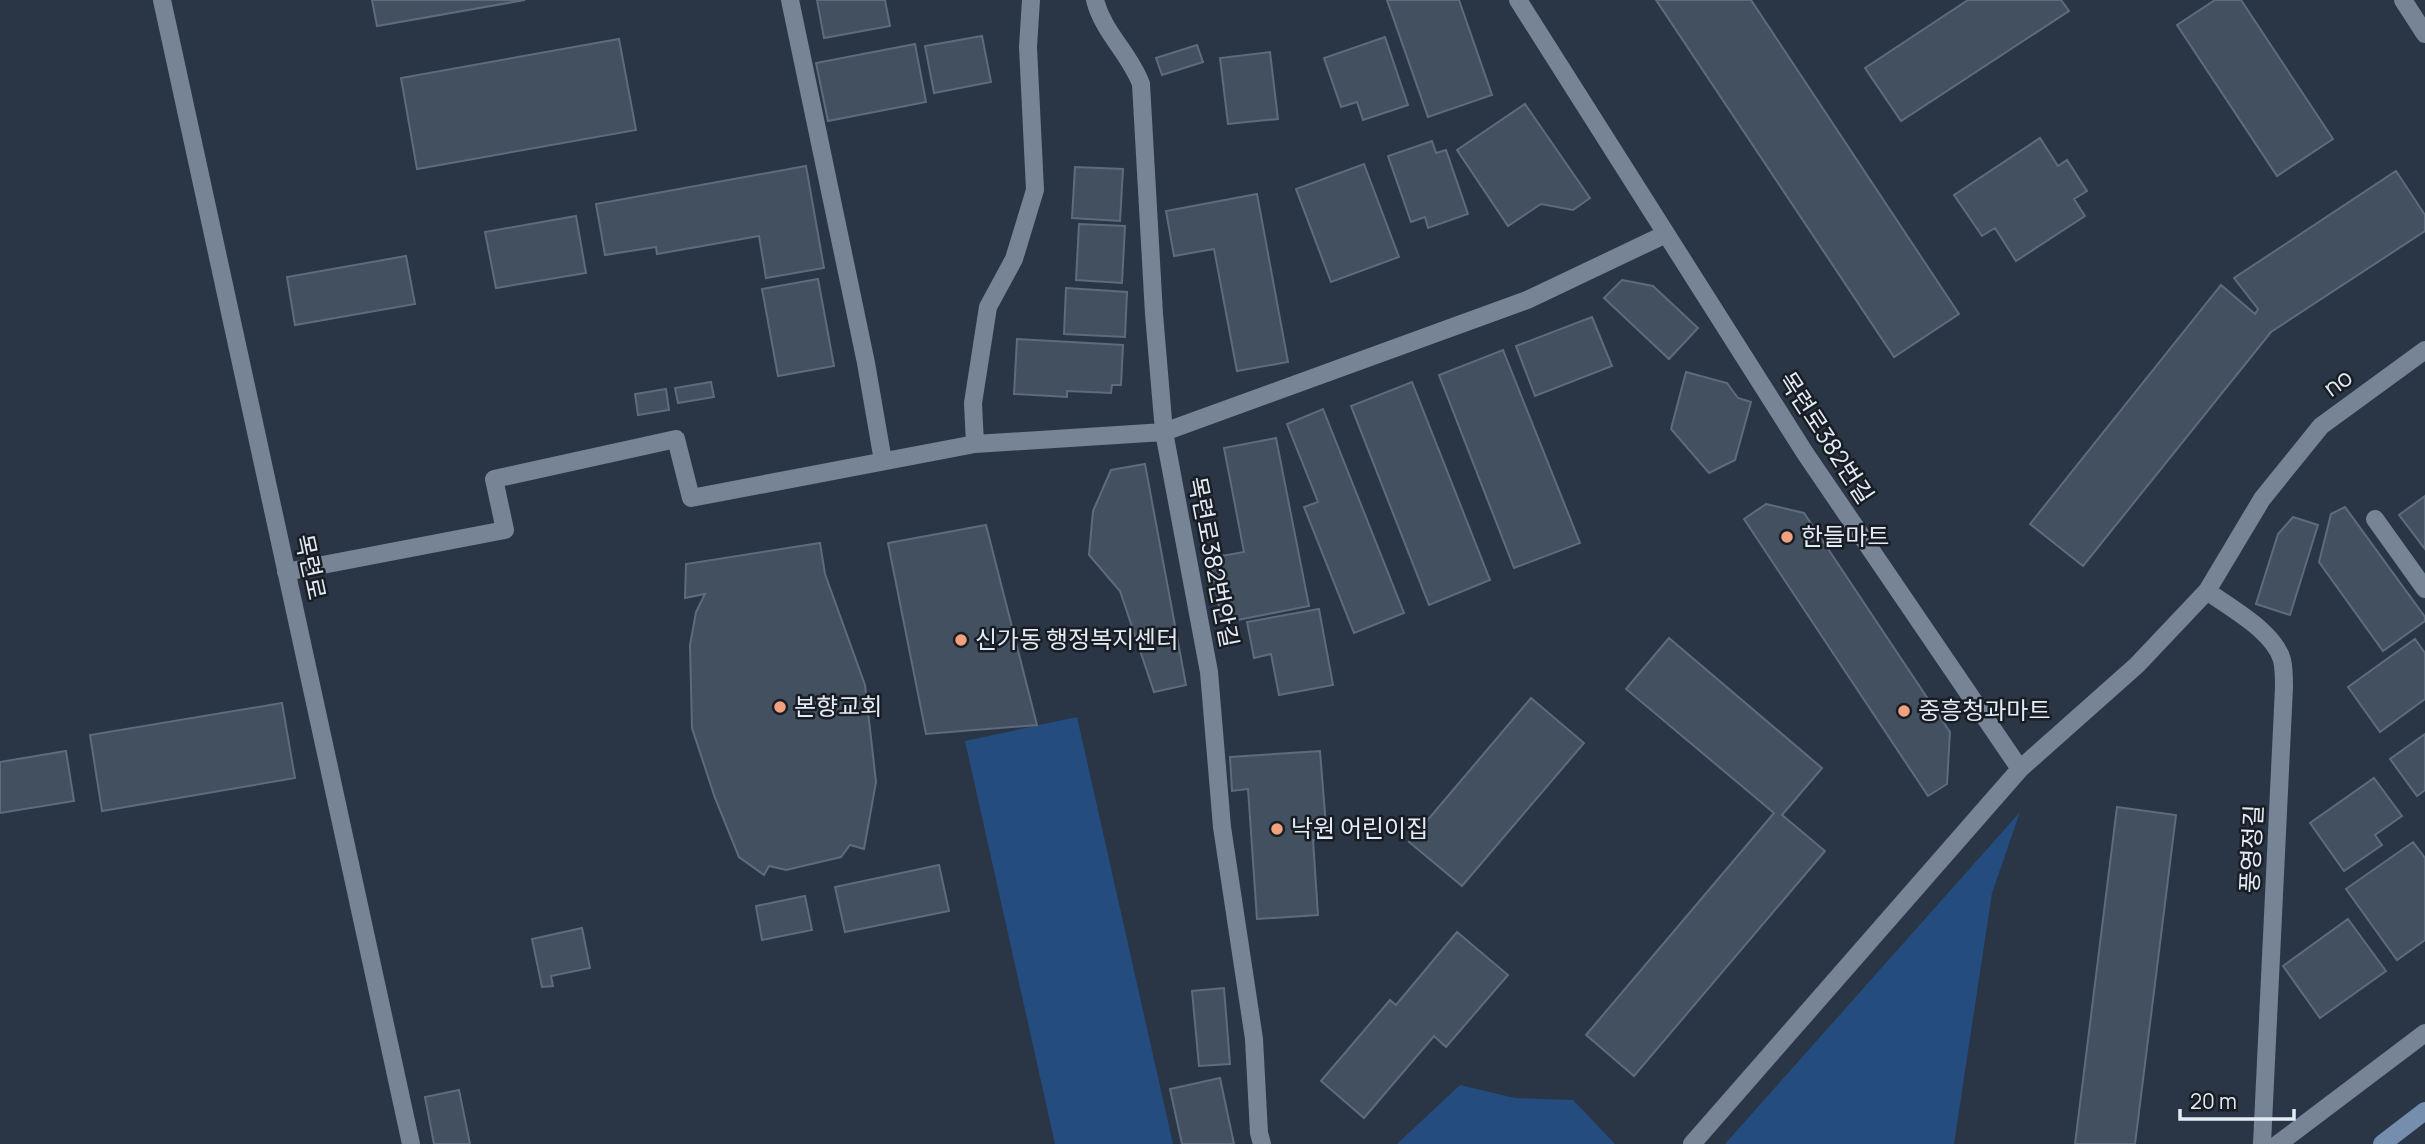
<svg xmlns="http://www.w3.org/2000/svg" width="2425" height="1144" font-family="Manrope,'Noto Sans KR',sans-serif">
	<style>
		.green { fill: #244c7e }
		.building { fill: #435060; stroke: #5e6b7d; stroke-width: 2 }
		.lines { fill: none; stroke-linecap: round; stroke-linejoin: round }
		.lane { stroke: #768496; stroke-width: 18 }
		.street { stroke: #768496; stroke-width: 18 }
		.secondary { stroke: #768eae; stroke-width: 18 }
		.poi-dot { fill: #f1a17d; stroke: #181d24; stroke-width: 2.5 }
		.labels { text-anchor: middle; stroke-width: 5; stroke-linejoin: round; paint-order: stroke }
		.street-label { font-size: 24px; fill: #e3ebf5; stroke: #181d24 }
		.poi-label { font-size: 24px; fill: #e3ebf5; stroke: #181d24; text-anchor: start }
	</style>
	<rect width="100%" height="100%" fill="#2a3645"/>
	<path class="green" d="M 1077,717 L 1173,1144 L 1055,1144 L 965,741 Z
		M 2020,812 L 1992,893 L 1954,1144 L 1725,1144 Z
		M 1460,1085 L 1515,1098 L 1573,1100 L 1615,1144 L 1397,1144 Z"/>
	<path class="building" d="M 372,0 L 525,0 L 377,26 Z
		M 817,0 L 885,0 L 890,26 L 824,38 Z
		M 1387,0 L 1459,0 L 1492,95 L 1428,117 Z
		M 1656,0 L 1751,0 L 1959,314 L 1894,357 Z
		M 1968,0 L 2061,0 L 2069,11 L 1901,121 L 1865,68 Z
		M 2215,0 L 2241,0 L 2333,139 L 2277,176 L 2177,25 Z
		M 982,36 L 991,82 L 934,93 L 925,46 Z
		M 1385,37 L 1408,105 L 1363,120 L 1357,102 L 1341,107 L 1324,58 Z
		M 619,39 L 636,130 L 417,169 L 401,78 Z
		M 915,44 L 926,102 L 828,121 L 816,63 Z
		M 1197,45 L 1203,62 L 1162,75 L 1156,58 Z
		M 1270,52 L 1278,119 L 1228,124 L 1220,58 Z
		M 1525,104 L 1590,198 L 1573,210 L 1541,204 L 1508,226 L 1457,150 Z
		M 2040,138 L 2058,166 L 2067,160 L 2087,191 L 2074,199 L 2085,216 L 2016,261 L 1995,228 L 1982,236 L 1954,195 Z
		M 1432,141 L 1436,153 L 1446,150 L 1468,214 L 1428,228 L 1425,217 L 1411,222 L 1388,156 Z
		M 1364,164 L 1399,257 L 1331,282 L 1296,189 Z
		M 806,166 L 824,268 L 766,278 L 759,236 L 657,254 L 656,247 L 605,255 L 596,204 Z
		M 1075,167 L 1123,169 L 1120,221 L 1072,218 Z
		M 2396,171 L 2425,215 L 2425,231 L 2271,332 L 2083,566 L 2030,524 L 2221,285 L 2255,314 L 2258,309 L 2234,278 Z
		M 1257,194 L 1288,362 L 1237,371 L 1214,249 L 1174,256 L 1166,211 Z
		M 576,216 L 586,273 L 496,288 L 485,232 Z
		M 1079,224 L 1125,226 L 1122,283 L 1076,280 Z
		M 406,256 L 415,304 L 295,325 L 287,277 Z
		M 818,279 L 834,366 L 778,376 L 762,289 Z
		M 1622,280 L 1653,286 L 1698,328 L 1669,359 L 1604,298 Z
		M 1066,288 L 1127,292 L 1125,337 L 1064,334 Z
		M 1592,317 L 1612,366 L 1535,396 L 1516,346 Z
		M 1017,339 L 1123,345 L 1121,385 L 1112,385 L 1111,393 L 1067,391 L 1067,397 L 1014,394 Z
		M 1503,350 L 1580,543 L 1514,568 L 1439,375 Z
		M 1686,372 L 1727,383 L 1738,398 L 1751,402 L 1735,460 L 1709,473 L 1671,429 Z
		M 711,382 L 714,397 L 678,403 L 675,388 Z
		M 1412,382 L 1490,580 L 1429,605 L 1351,406 Z
		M 666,389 L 669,410 L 638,415 L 635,394 Z
		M 1323,409 L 1404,613 L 1354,633 L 1304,507 L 1318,502 L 1287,424 Z
		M 1276,438 L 1309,606 L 1222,623 L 1210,558 L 1244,552 L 1224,448 Z
		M 1145,464 L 1186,685 L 1154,692 L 1120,591 L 1089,555 L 1093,511 L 1111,470 Z
		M 2425,496 L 2425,549 L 2399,515 Z
		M 1766,504 L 1804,513 L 1950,732 L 1947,784 L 1928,796 L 1744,519 Z
		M 2345,507 L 2425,617 L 2425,621 L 2383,651 L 2319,562 L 2331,514 Z
		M 2293,517 L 2318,525 L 2290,615 L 2256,604 L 2278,534 Z
		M 986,525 L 1037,725 L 926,734 L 888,543 Z
		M 820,543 L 825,574 L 865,685 L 876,782 L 864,849 L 850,845 L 841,857 L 786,870 L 769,866 L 764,875 L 739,857 L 715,798 L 692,728 L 690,645 L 696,612 L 705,594 L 685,598 L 686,564 Z
		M 1319,609 L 1333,685 L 1279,695 L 1271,654 L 1254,658 L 1247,622 Z
		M 1669,638 L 1822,768 L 1782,815 L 1825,851 L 1634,1076 L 1586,1035 L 1774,813 L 1626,689 Z
		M 2415,639 L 2425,653 L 2425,699 L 2380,732 L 2348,687 Z
		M 1531,698 L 1584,743 L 1462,886 L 1409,842 Z
		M 282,703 L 295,778 L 102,811 L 90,735 Z
		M 2425,734 L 2425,790 L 2417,796 L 2390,759 Z
		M 66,751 L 74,801 L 0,813 L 0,762 Z
		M 1320,751 L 1327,839 L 1313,840 L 1318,915 L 1257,919 L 1248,789 L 1232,791 L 1230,757 Z
		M 2374,778 L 2402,816 L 2375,835 L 2382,845 L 2344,871 L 2310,823 Z
		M 2117,807 L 2176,815 L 2135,1144 L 2075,1144 Z
		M 2413,842 L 2425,858 L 2425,940 L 2397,960 L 2346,889 Z
		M 939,865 L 949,911 L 845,932 L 835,887 Z
		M 805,896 L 812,930 L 762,940 L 756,906 Z
		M 2348,919 L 2386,971 L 2320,1018 L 2283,966 Z
		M 582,928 L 590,968 L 551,976 L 553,986 L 542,987 L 532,939 Z
		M 1457,932 L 1508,975 L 1446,1047 L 1434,1036 L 1364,1118 L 1321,1081 L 1390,1000 L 1396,1005 Z
		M 1224,988 L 1230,1064 L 1199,1066 L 1192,991 Z
		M 1220,1078 L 1234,1144 L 1182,1144 L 1170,1089 Z
		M 459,1090 L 470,1144 L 434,1144 L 425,1097 Z"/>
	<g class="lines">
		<path class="lane" d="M 162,0 L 411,1144
			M 790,0 L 866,363 L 883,461
			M 1095,0 C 1103,32 1130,54 1141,84 L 1154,314 L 1164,432 L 1209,672 L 1222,827 L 1254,1039 L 1259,1133 L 1262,1144
			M 975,444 L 973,403 L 988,307 L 1014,259 L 1035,190 L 1028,47 L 1031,0
			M 286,572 L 505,530 L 494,479 L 676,439 L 691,498 L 975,444 L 1164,432"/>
		<path class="street" d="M 1518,0 L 1805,453 L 2020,769
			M 2403,0 L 2425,34
			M 1164,432 L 1527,300 L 1666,234
			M 2375,519 L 2425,589
			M 2207,591 C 2230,608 2274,631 2282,660 C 2284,668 2284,678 2284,687 L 2262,1144
			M 1692,1144 L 2020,769 L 2137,665 L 2207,591 L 2262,499 L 2321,426 L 2425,350
			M 2278,1144 L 2425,1033"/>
		<path class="secondary" d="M 2382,1144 L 2425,1111"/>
	</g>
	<g class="poi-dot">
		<circle cx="1787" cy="537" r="7"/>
		<circle cx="961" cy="640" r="7"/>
		<circle cx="780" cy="707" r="7"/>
		<circle cx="1904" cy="711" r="7"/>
		<circle cx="1277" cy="829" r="7"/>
	</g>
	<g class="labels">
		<g class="street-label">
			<text transform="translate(2338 383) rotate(-36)" y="8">no</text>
			<text transform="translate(1826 438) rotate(57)" y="8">목련로382번길</text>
			<text transform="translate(1213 562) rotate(79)" y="8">목련로382번안길</text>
			<text transform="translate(310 567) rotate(78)" y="8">목련로</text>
			<text transform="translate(2252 849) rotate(-87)" y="8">풍영정길</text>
		</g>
		<g class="poi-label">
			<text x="1801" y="545">한들마트</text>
			<text x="975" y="648">신가동 행정복지센터</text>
			<text x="794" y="715">본향교회</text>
			<text x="1918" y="719">중흥청과마트</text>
			<text x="1291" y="837">낙원 어린이집</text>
		</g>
	</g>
	<path d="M2180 1109v10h114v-10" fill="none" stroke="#e3ebf5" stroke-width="3.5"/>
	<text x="2190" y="1109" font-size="21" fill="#e3ebf5" stroke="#181d24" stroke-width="5" paint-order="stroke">20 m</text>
</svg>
